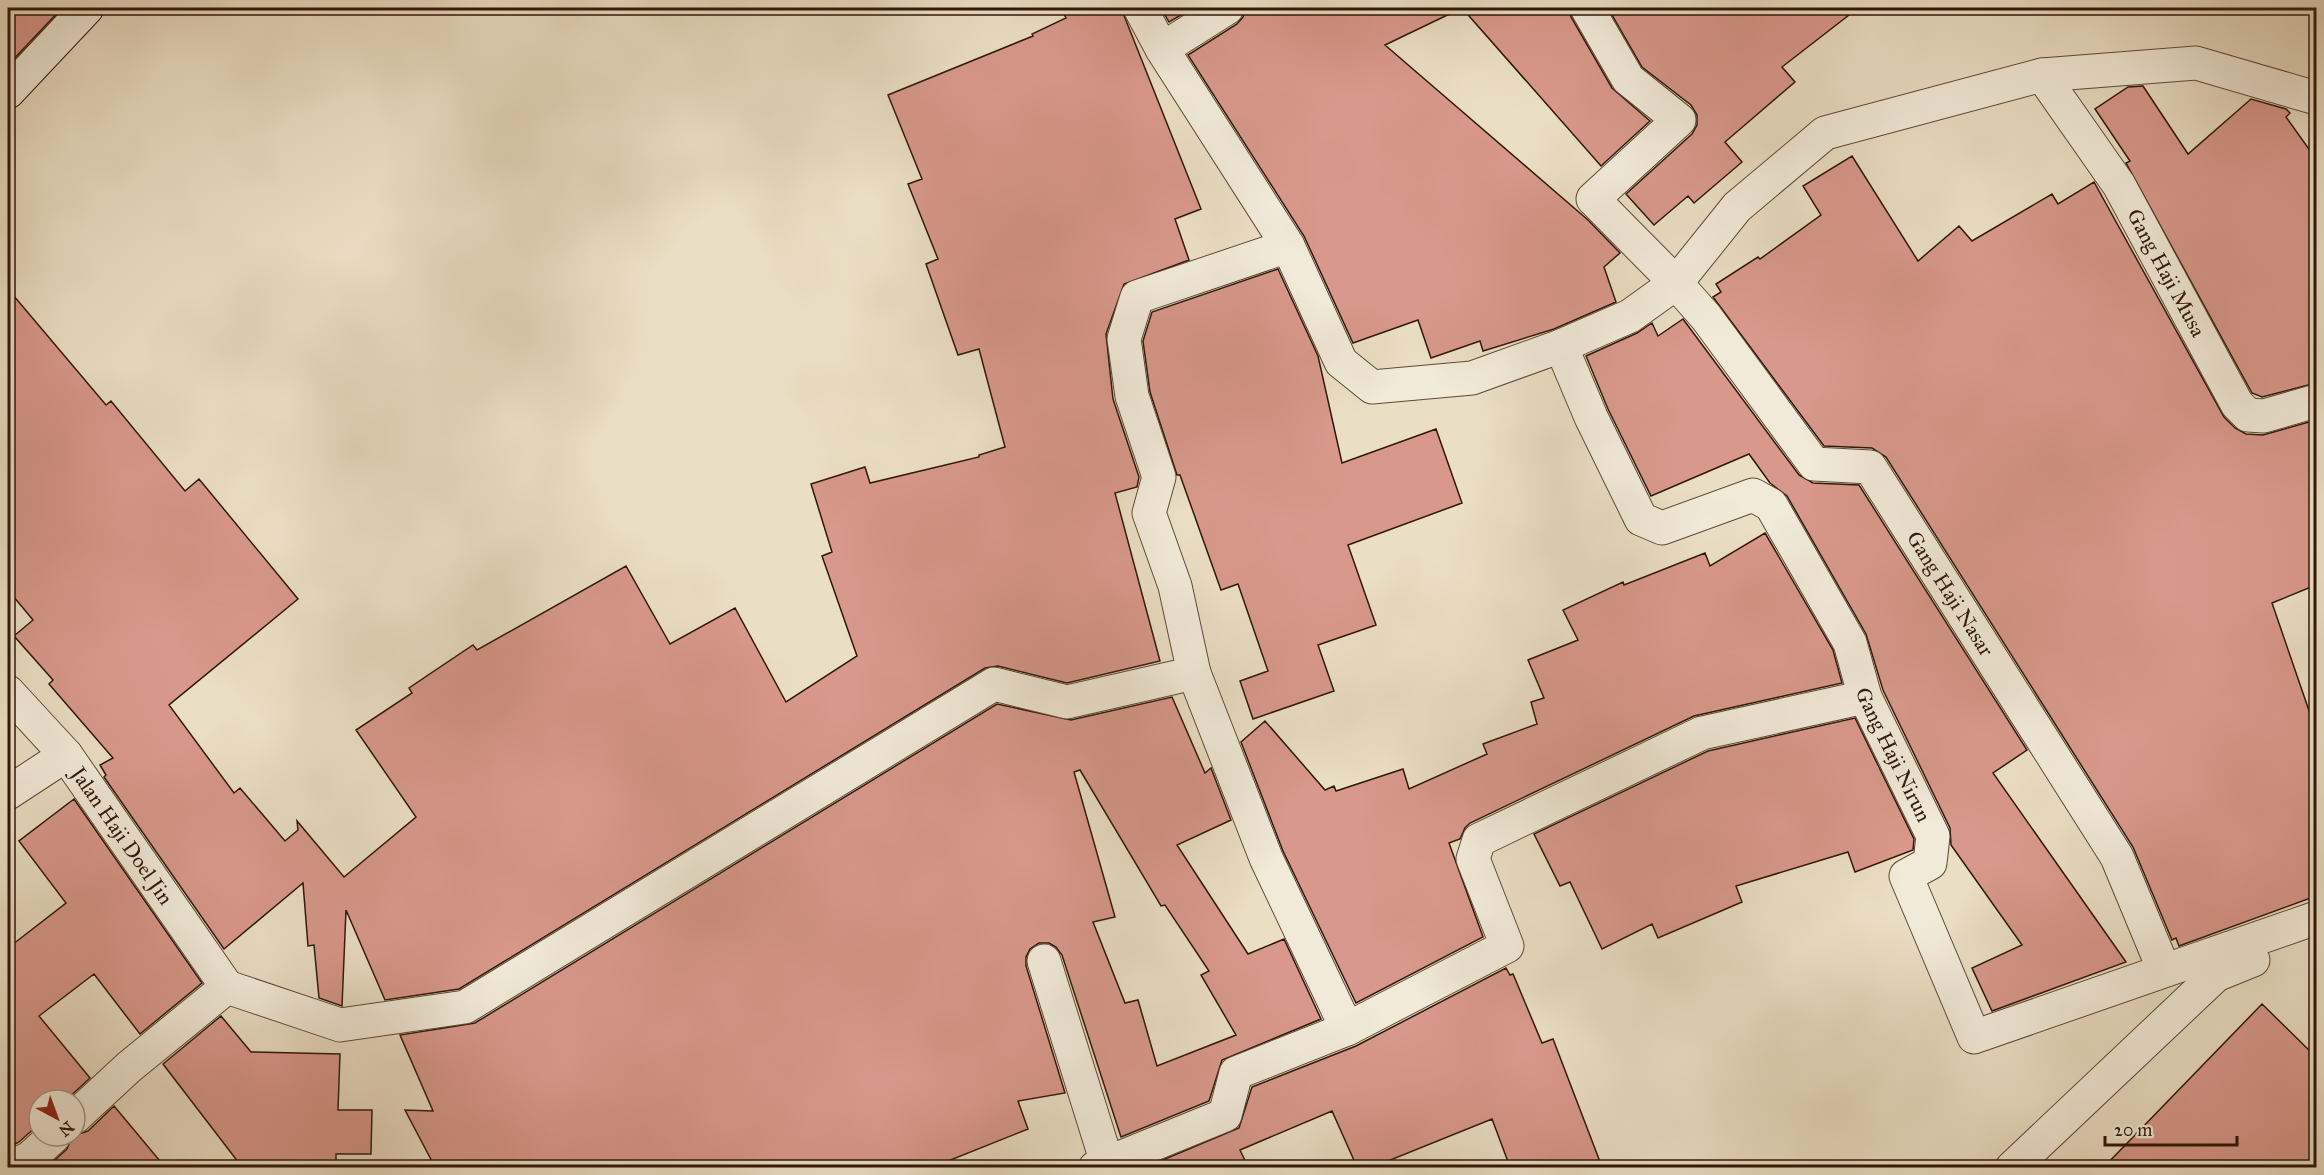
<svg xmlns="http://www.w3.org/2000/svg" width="2324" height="1175" font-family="'IM FELL Great Primer',serif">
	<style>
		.building { fill: #d8988b; stroke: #2f1709; stroke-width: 1.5; fill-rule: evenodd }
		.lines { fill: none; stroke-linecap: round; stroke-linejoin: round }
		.street-casing { stroke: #5e4938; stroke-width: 35 }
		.secondary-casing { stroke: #2f1709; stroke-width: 35 }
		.street { stroke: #f1ead9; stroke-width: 33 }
		.secondary { stroke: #f1ead9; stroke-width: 33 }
		.labels { text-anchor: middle; stroke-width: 5; stroke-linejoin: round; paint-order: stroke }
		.street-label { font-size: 21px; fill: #2f1709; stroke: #f1ead9 }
	</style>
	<rect width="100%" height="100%" fill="#eadec4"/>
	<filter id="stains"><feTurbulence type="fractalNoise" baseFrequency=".00333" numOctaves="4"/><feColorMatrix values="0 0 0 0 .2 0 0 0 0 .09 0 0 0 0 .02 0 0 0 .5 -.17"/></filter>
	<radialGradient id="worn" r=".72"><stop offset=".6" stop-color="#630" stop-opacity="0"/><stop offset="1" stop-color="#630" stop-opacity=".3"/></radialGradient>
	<path class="building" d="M 8,8 L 62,8 L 8,65 Z
		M 1061,8 L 1121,8 L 1201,209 L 1175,219 L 1189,260 L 1124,284 L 1106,334 L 1113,399 L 1139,477 L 1137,487 L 1115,493 L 1160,661 L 1067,683 L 998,666 L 985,668 L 459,989 L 385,1000 L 346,910 L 342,1006 L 319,998 L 314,945 L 308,946 L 303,883 L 224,949 L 104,777 L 106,775 L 100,765 L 113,758 L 49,684 L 53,680 L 14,636 L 33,620 L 8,590 L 8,289 L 106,405 L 111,401 L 185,491 L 199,479 L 298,599 L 169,705 L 234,793 L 240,788 L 285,841 L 298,830 L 297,821 L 344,877 L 416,817 L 356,730 L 412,693 L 409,688 L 473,645 L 477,650 L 626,566 L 670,644 L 735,608 L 786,702 L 857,656 L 822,556 L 832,552 L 811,484 L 865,467 L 870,483 L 979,457 L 979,455 L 1005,447 L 979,349 L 958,355 L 926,264 L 938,259 L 908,184 L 922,179 L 888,95 L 1033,36 L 1032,34 L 1066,18 Z
		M 1161,8 L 1193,8 L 1169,22 Z
		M 1246,8 L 1568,8 L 1571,17 L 1612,88 L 1650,121 L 1601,166 L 1462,8 L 1385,45 L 1588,220 L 1620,253 L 1604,267 L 1616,302 L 1554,329 L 1483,351 L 1480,341 L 1431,358 L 1418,320 L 1353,343 L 1304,236 L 1188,55 L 1237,24 L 1243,17 Z
		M 1608,8 L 1858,8 L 1782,67 L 1795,82 L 1725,142 L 1742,162 L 1694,203 L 1688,196 L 1654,225 L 1626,194 L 1692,134 L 1697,125 L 1697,115 L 1691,105 L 1642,67 Z
		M 2143,86 L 2188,154 L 2251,99 L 2286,109 L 2290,113 L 2286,117 L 2316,159 L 2316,383 L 2262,397 L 2252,393 L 2126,163 L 2130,161 L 2095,109 L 2128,87 Z
		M 1852,156 L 1918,261 L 1959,226 L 1972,241 L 2052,194 L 2058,204 L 2094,182 L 2224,417 L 2235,428 L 2246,434 L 2263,435 L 2316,420 L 2316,585 L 2272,603 L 2316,731 L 2316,896 L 2179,946 L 2176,938 L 2172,940 L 2133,847 L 1886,457 L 1872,448 L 1824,446 L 1713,297 L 1721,292 L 1716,284 L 1758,257 L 1760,259 L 1821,215 L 1803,186 Z
		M 1278,269 L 1318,356 L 1342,463 L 1436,429 L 1462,503 L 1348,545 L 1376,625 L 1318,645 L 1334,691 L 1253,719 L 1240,681 L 1268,671 L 1238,584 L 1221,590 L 1180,475 L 1177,475 L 1150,392 L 1143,341 L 1152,312 Z
		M 1683,319 L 1799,475 L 1813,483 L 1859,485 L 2027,750 L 1993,773 L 2126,962 L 1992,1011 L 1972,968 L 2022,945 L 1951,845 L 1950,828 L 1883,690 L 1866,634 L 1787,496 L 1770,483 L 1749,454 L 1651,496 L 1608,409 L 1586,356 L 1637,333 L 1652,323 L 1658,336 Z
		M 1765,533 L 1833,650 L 1842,683 L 1694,716 L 1470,823 L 1465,828 L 1460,839 L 1449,843 L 1483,937 L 1356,1003 L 1283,851 L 1241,742 L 1265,721 L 1325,790 L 1334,786 L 1336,791 L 1403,769 L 1409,789 L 1487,754 L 1483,744 L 1537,724 L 1531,702 L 1544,698 L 1528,660 L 1578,640 L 1563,610 L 1623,582 L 1624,585 L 1705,553 L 1710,566 Z
		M 1172,697 L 1205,773 L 1211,768 L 1231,820 L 1177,845 L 1248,954 L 1284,939 L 1321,1019 L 1222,1060 L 1209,1101 L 1121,1137 L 1062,955 L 1056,947 L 1049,943 L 1039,943 L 1030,949 L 1026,957 L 1026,966 L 1065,1093 L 1018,1101 L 1028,1129 L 933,1167 L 435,1167 L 405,1110 L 433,1111 L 400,1035 L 475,1023 L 997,704 L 1071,720 ZM 1080,770 L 1161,906 L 1165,905 L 1209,971 L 1201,975 L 1236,1035 L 1157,1066 L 1138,1000 L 1125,1003 L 1093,922 L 1115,917 L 1074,772 Z
		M 1855,718 L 1914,839 L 1913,850 L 1855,872 L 1848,852 L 1736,886 L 1742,902 L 1658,938 L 1652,924 L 1602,949 L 1570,882 L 1560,886 L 1534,834 L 1708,751 Z
		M 74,799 L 202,983 L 140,1034 L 94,974 L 39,1016 L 90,1078 L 66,1100 L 39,1100 L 39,1124 L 19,1142 L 8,1148 L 8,948 L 66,903 L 19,841 Z
		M 1506,968 L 1510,975 L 1513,974 L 1542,1043 L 1553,1039 L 1602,1167 L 1510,1167 L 1492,1119 L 1373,1167 L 1357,1167 L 1332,1111 L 1240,1150 L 1248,1167 L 1146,1167 L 1239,1128 L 1252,1087 L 1356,1046 Z
		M 2262,1004 L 2316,1057 L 2316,1167 L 2104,1167 Z
		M 221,1016 L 251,1052 L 340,1054 L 338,1110 L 372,1110 L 371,1154 L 336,1154 L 336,1167 L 242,1167 L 163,1064 Z
		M 114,1106 L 165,1167 L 47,1167 L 67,1149 L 72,1136 L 88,1131 Z"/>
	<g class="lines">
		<g class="street-casing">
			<g id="street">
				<path d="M 1140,8 L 1162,49 L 1288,246 L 1341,362 L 1372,387 L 1472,378 L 1561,346 L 1630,316 L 1676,283 L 1737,207 L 1825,133 L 2042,75 L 2196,63 L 2316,98"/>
				<path id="s1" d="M 1587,8 L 1628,79 L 1679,120 L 1593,199 L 1676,283 L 1706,317 L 1814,464 L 1870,467 L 2117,857 L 2164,970"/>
				<path d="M 1162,49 L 1227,8"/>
				<path id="s2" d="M 2042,75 L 2119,185 L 2237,404 L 2248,415 L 2264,416 L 2316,401"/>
				<path d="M 1288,246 L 1137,297 L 1124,339 L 1132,396 L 1159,477 L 1149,513 L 1175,586 L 1194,673 L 1266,858 L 1347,1029 L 1507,946 L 1473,859 L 1479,840 L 1702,733 L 1865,697"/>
				<path id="s3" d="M 1561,346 L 1591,417 L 1641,519 L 1662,528 L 1753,495 L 1771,505 L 1850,643 L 1865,697 L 1933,836 L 1930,863 L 1906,876 L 1974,1037 L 2316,918"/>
				<path id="s4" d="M 8,692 L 66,755 L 227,987"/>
				<path d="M 8,793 L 66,755"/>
				<path d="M 1044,961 L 1107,1163"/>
				<path d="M 227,987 L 340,1025 L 465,1007 L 994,684 L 1067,702 L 1194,673"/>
				<path d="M 75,1117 L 129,1067 L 227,987"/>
				<path d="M 9,1168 L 30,1158 L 54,1136"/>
				<path d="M 1095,1168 L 1225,1115 L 1236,1073 L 1347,1029"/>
				<path d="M 2012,1168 L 2216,975 L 2253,960"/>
			</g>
		</g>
		<g class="secondary-casing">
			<path id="secondary" d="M 8,92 L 87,8"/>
		</g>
		<use href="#street" class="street"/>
		<use href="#secondary" class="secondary"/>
	</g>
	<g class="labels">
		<g class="street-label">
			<text dy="7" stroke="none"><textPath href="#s2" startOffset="234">Gang Haji Musa</textPath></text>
			<text dy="7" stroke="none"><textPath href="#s1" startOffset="816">Gang Haji Nasar</textPath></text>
			<text dy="7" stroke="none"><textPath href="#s3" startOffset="610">Gang Haji Nirun</textPath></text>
			<text dy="7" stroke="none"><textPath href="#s4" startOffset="184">Jalan Haji Doel Jin</textPath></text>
		</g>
	</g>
	<rect width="2324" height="1175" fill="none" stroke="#eadec4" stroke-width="30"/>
	<rect x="9" y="9" width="2306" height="1157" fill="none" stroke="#2f1709" stroke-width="3"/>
	<rect x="15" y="15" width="2294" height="1145" fill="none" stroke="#2f1709" stroke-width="1.5"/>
	<g transform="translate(57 1118) rotate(139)"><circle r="28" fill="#f1ead9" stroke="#a39686" stroke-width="1.5"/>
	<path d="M0-4.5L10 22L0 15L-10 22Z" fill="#8f2418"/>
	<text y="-9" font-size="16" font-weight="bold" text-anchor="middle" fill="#2f1709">N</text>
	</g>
	<path d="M2105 1136v9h132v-9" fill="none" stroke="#2f1709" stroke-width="3"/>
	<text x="2114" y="1136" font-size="18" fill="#2f1709" stroke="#f1ead9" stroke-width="4.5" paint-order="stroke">20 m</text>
	<rect width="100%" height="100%" filter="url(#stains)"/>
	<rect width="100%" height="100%" fill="url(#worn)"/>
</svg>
